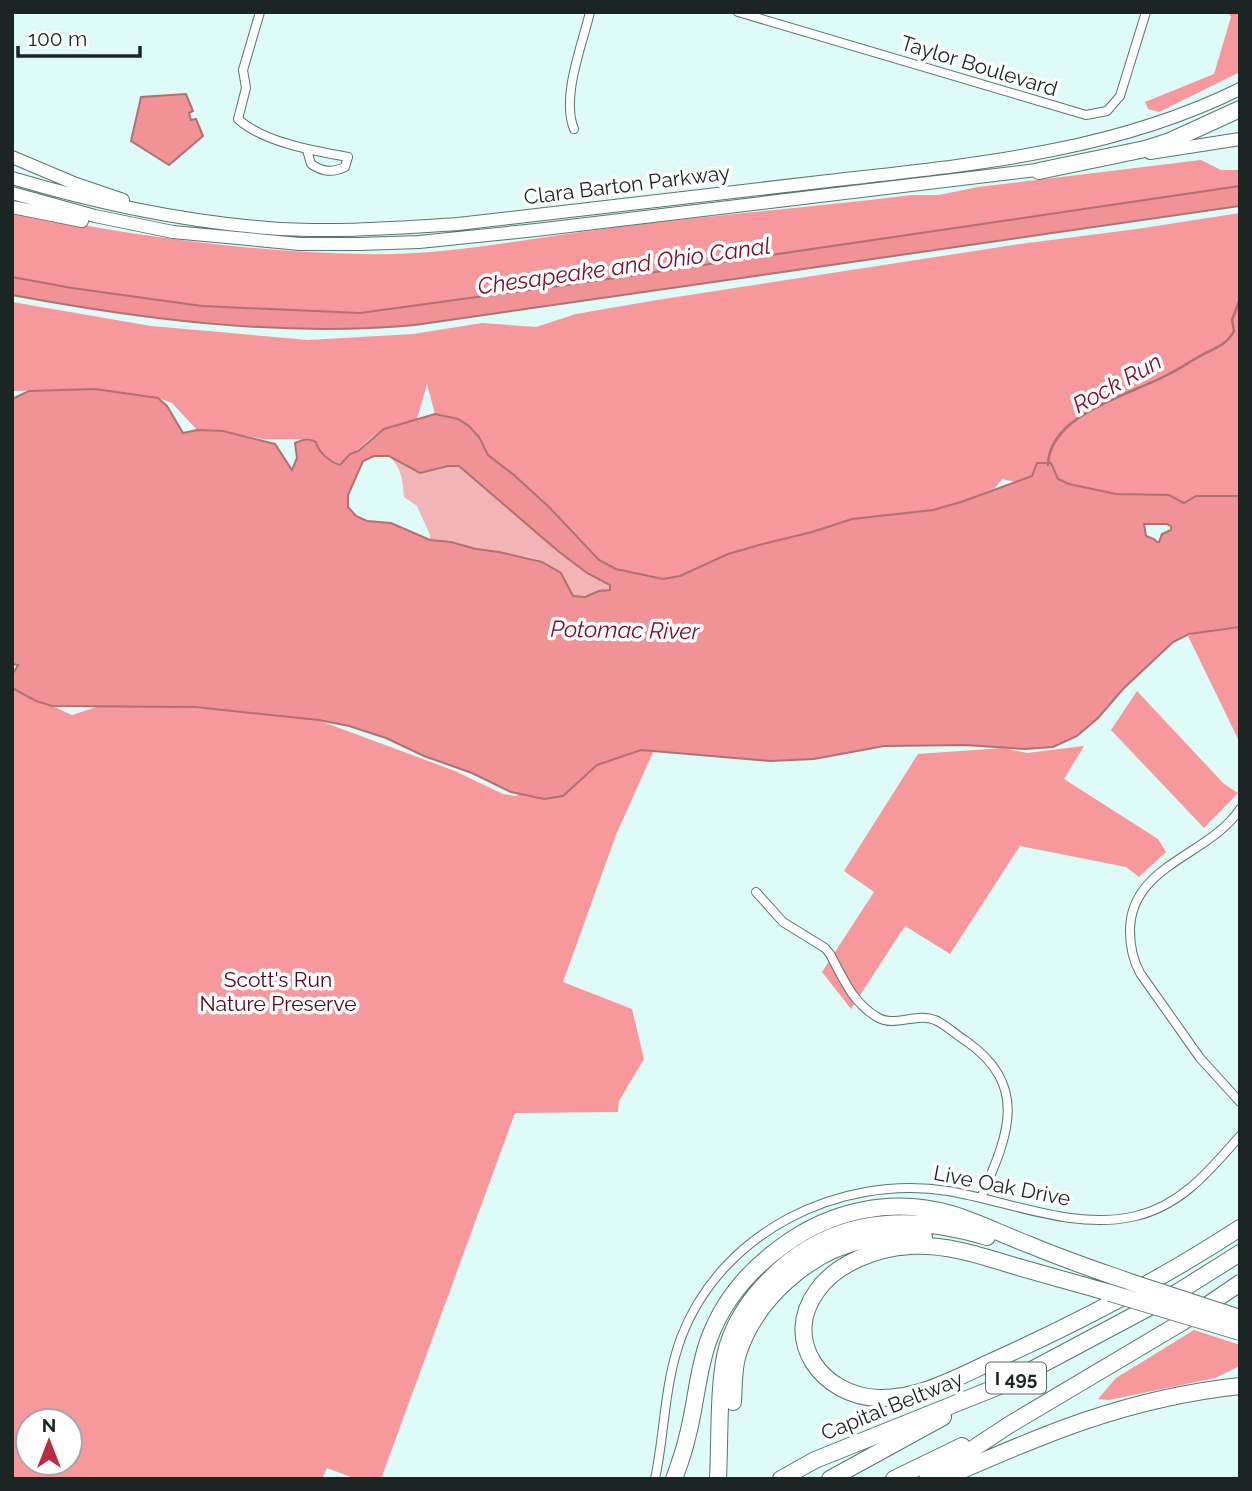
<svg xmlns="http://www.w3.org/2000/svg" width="1252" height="1491" font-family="Raleway,sans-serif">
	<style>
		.green { fill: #f2b4b6 }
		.forest { fill: #f6989c; fill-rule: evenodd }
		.water { fill: #f09296; stroke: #b07174; stroke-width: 2; fill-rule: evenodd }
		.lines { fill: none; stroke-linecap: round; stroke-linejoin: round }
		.stream { stroke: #b07174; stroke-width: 2.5 }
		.minor-casing { stroke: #5a7470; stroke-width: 10 }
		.secondary-casing { stroke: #5a7470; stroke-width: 14 }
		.motorway-casing { stroke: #5a7470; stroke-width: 18 }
		.minor { stroke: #fff; stroke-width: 8 }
		.secondary { stroke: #fff; stroke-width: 12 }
		.motorway { stroke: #fff; stroke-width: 16 }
		.motorway-bridge-casing { stroke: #5a7470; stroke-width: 18; stroke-linecap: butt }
		.motorway-bridge { stroke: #fff; stroke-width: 16 }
		.labels { text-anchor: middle; stroke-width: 7; stroke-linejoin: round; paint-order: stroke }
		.shield { fill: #fff; stroke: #5f6666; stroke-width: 2 }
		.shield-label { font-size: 19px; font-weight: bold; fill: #1a2524 }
		.street-label { font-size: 21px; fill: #1a2524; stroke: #fff }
		.park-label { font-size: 21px; fill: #590317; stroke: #fff }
		.water-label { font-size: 23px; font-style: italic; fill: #7e0c25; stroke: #fff }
	</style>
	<rect width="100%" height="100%" fill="#defbf7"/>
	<path class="green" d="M 389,456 L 420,473 L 448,466 L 459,466 L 558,551 L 587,573 L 609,585 L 610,591 C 598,593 586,597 573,596 C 569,589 565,577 559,572 C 540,553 499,554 474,548 C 459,545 446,541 430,540 L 430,535 L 417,506 L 404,497 C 403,480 401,467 389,456 Z"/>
	<path class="forest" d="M 1228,12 L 1240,12 L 1240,72 L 1159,112 L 1148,109 L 1145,102 L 1214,74 L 1231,17 Z
		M 1201,160 L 1221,170 L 1240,170 L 1240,186 L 588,282 L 360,313 L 202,306 L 72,288 L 12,277 L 12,212 C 128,235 246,252 364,254 C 442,256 519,240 596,230 C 701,216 807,208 912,195 L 939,195 L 978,187 Z
		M 1240,213 L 1240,496 L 1196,496 L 1184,503 L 1116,494 L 1069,484 L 1058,479 L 1032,476 L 1016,482 L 1002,479 L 995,488 L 961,502 L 933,510 L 901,515 L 852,519 L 812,532 L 759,545 L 680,576 L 663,579 L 616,569 L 599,560 L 550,508 L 514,475 L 488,455 L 479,437 L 446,416 L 435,414 L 427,384 L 417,419 C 407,422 394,424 384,429 C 370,436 352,456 340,465 C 328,461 318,450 311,439 L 262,439 L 223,431 L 197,430 L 172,403 L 158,398 L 95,389 L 12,391 L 12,302 L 151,326 L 308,340 L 413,334 L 482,323 L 536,327 L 576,314 L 657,300 L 1020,244 L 1137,229 Z
		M 1240,621 L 1240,743 L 1188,636 L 1211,625 Z
		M 12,688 L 72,715 L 106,704 L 299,713 L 455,771 L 503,794 L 517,796 L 523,780 L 561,741 L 654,750 L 616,835 L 563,982 L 632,1009 L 644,1059 L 619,1101 L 618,1112 L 515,1113 L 381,1479 L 356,1479 L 327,1468 L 322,1479 L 12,1479 ZM 28,1421 L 70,1421 L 70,1463 L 28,1463 Z
		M 1137,691 L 1224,784 L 1238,793 L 1204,828 L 1111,730 Z
		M 1084,746 L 1064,779 L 1158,839 L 1166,852 L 1139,877 L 1126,867 L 1020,846 L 950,954 L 905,926 L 851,1009 L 822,972 L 874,892 L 844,871 L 918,754 L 1003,748 L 1027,753 Z
		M 1194,1330 L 1240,1345 L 1240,1366 L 1215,1378 L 1109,1400 L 1098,1399 L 1116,1378 Z"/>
	<path class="water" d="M 186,94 L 193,111 L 189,113 L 191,120 L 196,119 L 203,136 L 169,165 L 131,141 L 141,97 Z
		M 1240,186 L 1240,206 L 415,325 C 280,337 146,320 12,295 L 12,277 L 72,288 L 202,306 L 360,313 L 588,282 Z
		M 95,389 L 158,398 L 167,406 L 183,433 L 197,430 L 223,431 L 275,444 L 292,470 L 297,458 L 295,443 C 303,439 309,438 316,442 C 318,452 330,462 340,465 L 350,454 L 358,451 L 384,429 L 435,414 L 458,419 L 469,426 L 479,437 L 488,455 L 514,475 L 550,508 L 599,560 L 616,569 L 663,579 L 680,576 L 728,554 L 759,545 L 812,532 L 852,519 L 933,510 L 961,502 L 1032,476 L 1037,463 L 1051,463 L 1058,479 L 1069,484 L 1116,494 L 1169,495 L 1184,503 L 1196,496 L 1240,496 L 1240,627 L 1189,634 L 1173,642 L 1123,689 L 1098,718 L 1077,736 L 1053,747 L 1025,749 L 965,745 L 884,746 L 814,759 L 770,761 L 641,750 L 597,765 L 563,796 L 544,799 L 511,792 L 472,773 L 424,756 L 386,738 L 349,726 L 319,720 L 195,707 L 52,706 L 36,701 L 12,688 L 12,675 L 18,665 L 12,664 L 12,399 L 29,391 ZM 374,456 L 389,456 L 420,473 L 448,466 L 459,466 L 558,551 L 587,573 L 610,585 L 610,590 L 599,591 L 585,597 L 573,596 L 561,573 L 542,562 L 499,552 L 476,549 L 451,542 L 430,540 L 391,523 L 367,521 L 356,516 L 348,507 L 348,495 L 363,461 ZM 1144,524 L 1167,524 L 1171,526 L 1171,530 L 1162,534 L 1159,542 L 1157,542 L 1154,539 L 1146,536 Z"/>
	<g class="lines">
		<path class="stream" d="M 1048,465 C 1049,414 1130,395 1167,375 C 1178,370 1189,362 1200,356 C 1213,349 1227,345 1234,331 L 1232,320 L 1240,299"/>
		<g class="minor-casing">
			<path id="minor" d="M 260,12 L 243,70 L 246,88 L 238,119 C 263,142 314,151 348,157 L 345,167 C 332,173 323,172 311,164 L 307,150
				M 738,12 L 1086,115 L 1107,111 L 1120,96 L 1146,12
				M 574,129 C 561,97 582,46 590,12
				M 1240,809 C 1209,856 1130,865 1130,931 C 1130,946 1133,960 1140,973 L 1200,1058 L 1240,1102
				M 756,892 L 783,922 L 825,948 L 830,954 C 843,978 852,1002 877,1017 C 894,1028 917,1012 935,1020 C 945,1024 956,1035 966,1041 C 1032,1087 1006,1139 981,1198
				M 655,1479 C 665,1432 664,1384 681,1338 C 721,1232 839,1174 948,1191 C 1009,1201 1074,1231 1136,1216 C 1182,1205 1210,1170 1240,1136"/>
		</g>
		<g class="secondary-casing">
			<path id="secondary" d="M 1150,153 L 1240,139
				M 12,157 L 76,184 L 123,200
				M 12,178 C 96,203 180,221 267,228 C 331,233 395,228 458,224 C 582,209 705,195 828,181 C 968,165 1111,153 1240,89
				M 12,193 L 95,216 L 173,232 L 300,244 L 360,244 L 419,242 L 536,230 L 1045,169
				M 12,207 L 82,221"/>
		</g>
		<g class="motorway-casing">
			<path id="motorway" d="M 1039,171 L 1145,149 L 1170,141 L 1240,109
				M 1110,1293 C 1080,1284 1049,1276 1018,1267 C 982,1256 948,1244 910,1246 C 877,1248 836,1263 817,1291 C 781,1340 822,1396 878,1398 C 919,1399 956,1378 993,1361 C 1077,1323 1162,1279 1240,1228
				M 733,1402 C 734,1387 733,1369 738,1354 C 755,1300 809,1251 865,1240 C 884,1236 905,1236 924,1237
				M 674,1479 C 679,1465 684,1452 687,1438 C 696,1406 697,1371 709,1339 C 723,1301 750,1269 784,1245 C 832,1210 893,1197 951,1214 C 978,1222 1003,1235 1030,1245 C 1063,1259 1096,1270 1130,1282
				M 718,1479 C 720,1440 718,1394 725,1356 C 731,1327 749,1299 770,1279 C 831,1217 908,1213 987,1237
				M 781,1479 L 815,1460 L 1007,1383 L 1178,1292 L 1240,1253
				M 830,1479 L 943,1417
				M 894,1479 L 962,1446
				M 927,1479 L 1009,1425 L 1184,1321 L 1240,1283
				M 942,1479 C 1043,1434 1128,1398 1240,1386"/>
		</g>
		<use href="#minor" class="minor"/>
		<use href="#secondary" class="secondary"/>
		<use href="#motorway" class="motorway"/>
		<g class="motorway-bridge-casing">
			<path id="motorway-bridge" d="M 1130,1282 L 1240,1318
				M 1110,1293 L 1240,1332"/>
		</g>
		<use href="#motorway-bridge" class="motorway-bridge"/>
	</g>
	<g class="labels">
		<rect class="shield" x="986" y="1362.5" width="60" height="31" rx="5"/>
		<g class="shield-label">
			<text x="1016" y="1385">I 495</text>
		</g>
		<g class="street-label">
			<text transform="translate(979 66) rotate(17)" y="7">Taylor Boulevard</text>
			<text transform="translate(627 185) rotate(-7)" y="7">Clara Barton Parkway</text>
			<text transform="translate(1002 1186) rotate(11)" y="7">Live Oak Drive</text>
			<text transform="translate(892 1406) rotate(-22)" y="7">Capital Beltway</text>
		</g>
		<g class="park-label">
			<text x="278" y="987">Scott's Run<tspan x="278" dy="24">Nature Preserve</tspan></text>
		</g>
		<g class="water-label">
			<text transform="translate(624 266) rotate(-8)" y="8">Chesapeake and Ohio Canal</text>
			<text transform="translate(1117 383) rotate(-29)" y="8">Rock Run</text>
			<text transform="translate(625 630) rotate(1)" y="8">Potomac River</text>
		</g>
	</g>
	<rect width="1252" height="1491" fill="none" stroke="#1a2524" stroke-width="28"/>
	<g transform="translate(49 1442)"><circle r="33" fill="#ffffff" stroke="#a3a8a7" stroke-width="2"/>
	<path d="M0-5L12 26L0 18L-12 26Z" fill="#bc2b44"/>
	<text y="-10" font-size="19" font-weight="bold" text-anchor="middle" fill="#1a2524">N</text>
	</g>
	<path d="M18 46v10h122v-10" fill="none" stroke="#1a2524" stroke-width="3.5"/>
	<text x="28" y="46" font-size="21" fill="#1a2524" stroke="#ffffff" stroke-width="5" paint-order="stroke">100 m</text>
</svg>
